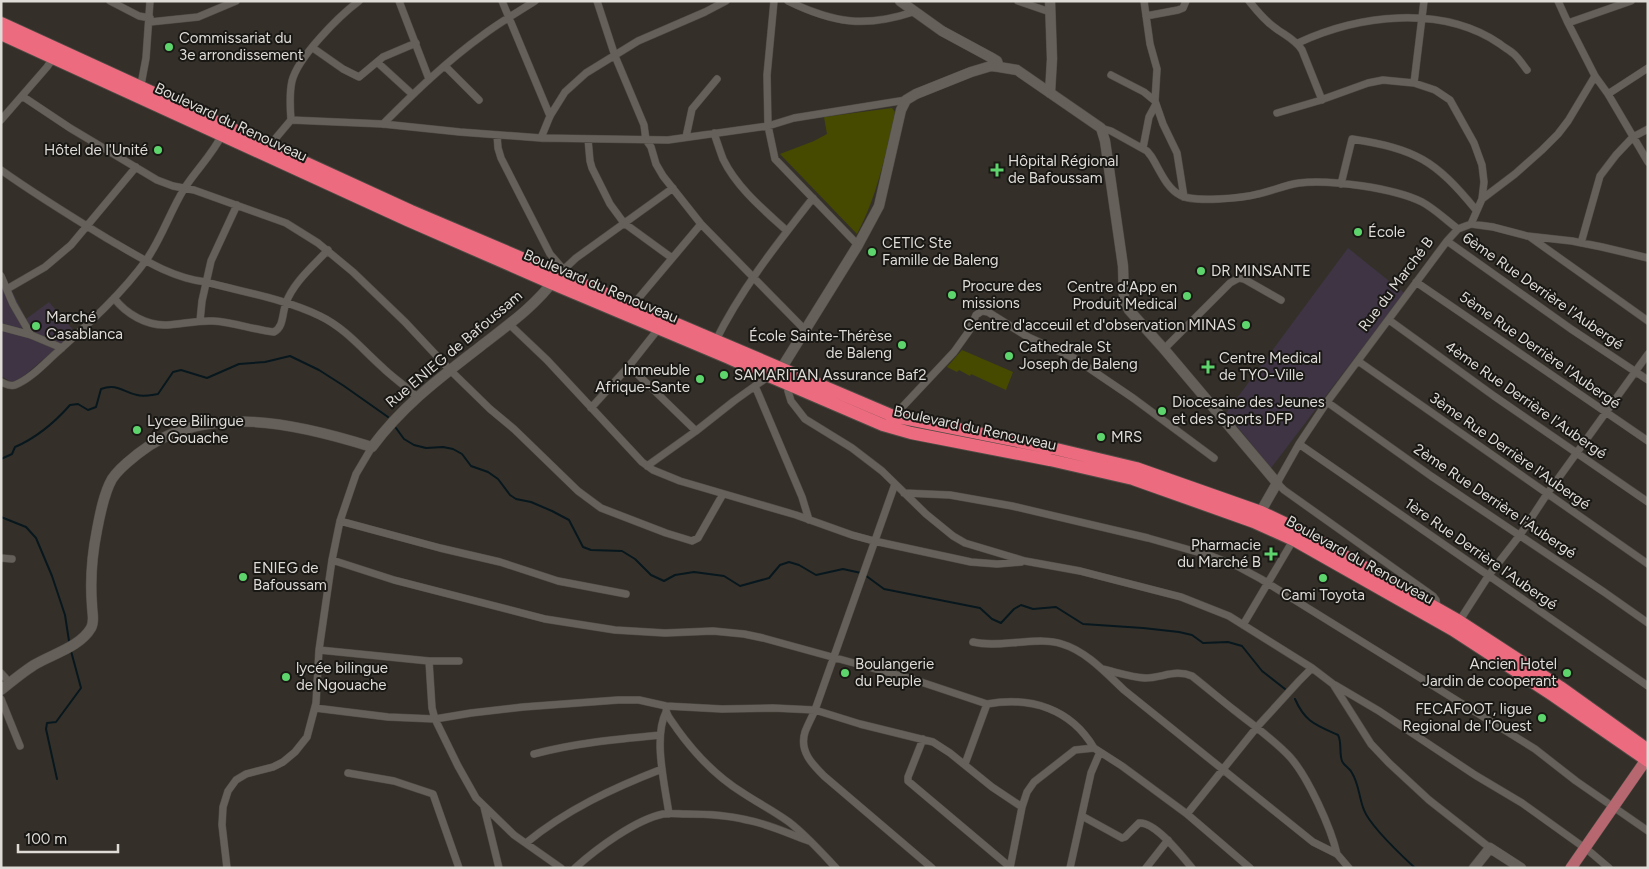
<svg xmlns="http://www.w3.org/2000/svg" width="1649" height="869" font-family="Figtree,sans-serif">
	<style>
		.commercial { fill: #3e3444 }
		.green { fill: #464a00 }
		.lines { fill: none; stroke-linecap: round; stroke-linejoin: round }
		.stream { stroke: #07171d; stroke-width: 2 }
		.street-casing { stroke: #4f4b45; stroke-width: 8 }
		.secondary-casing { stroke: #4f4b45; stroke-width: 11 }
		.primary-casing { stroke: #4f4b45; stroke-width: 12 }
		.highway-casing { stroke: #4f4b45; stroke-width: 14 }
		.street { stroke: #656059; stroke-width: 7 }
		.secondary { stroke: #656059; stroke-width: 10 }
		.primary { stroke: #b76770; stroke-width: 11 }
		.highway { stroke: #ed6b7f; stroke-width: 12 }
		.poi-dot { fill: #5ed56c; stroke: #1a1815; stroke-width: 2 }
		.labels { text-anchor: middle; stroke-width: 4; stroke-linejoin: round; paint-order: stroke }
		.poi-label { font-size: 15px; fill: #dfdcd8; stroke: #1a1815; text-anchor: start }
		.street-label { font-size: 15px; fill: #dfdcd8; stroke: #1a1815 }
	</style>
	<rect width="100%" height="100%" fill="#343029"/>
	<path class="commercial" d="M 1348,248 L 1404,293 L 1271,468 L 1226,413 Z
		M 1,269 L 26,319 L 49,302 L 75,332 L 17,382 L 11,382 L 1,376 Z"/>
	<path class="green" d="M 892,108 L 895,112 C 886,153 877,197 857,234 L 780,154 L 814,141 L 827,134 L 824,117 Z
		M 962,350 L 1013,372 L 1006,390 L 971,374 L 970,376 L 959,370 L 957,372 L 947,367 Z"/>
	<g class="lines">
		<path class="stream" d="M 396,428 L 404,439 L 414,445 L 426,448 L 443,447 L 453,449 L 462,454 L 471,466 L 488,472 L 498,479 L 510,495 L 516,499 L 531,502 L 552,511 L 569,520 L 583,547 L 591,550 L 622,551 L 635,559 L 651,575 L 664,581 L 675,575 L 694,572 L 724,576 L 740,586 L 769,578 L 780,565 L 789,562 L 799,565 L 816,575 L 843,569 L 861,573
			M 1,459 L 12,454 L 15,447 C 36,438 55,422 70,405 L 78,404 L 88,410 L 96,407 L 101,389 C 117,383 123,392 137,395 C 144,397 151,395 158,394 L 173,372 L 181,370 L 207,378 L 239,364 L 265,362 L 290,356 L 319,370 L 344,386 L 388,417
			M 1,517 L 26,527 L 36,538 L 52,576 L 65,615 L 69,641
			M 865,575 L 884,589 L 980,608 L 992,619 L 1001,623 L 1014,609 L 1021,605 L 1033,609 L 1056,607 L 1083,624 L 1143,628 L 1179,632 L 1192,635 L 1203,643 L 1228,642 L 1242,646 L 1262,671 L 1285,689
			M 1295,699 C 1305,722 1316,725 1338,735 C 1342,742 1339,753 1342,761 C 1344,766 1350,768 1352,773 C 1359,784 1359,798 1364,810 C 1370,826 1401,855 1415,868
			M 57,779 L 46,729 L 47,723 L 56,722 L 81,688 L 71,651"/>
		<g class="street-casing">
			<path id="street" d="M 110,1 L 139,16 L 150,18
				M 399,1 L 429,79
				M 502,1 L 550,116
				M 597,1 L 615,56 L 644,125 L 646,140 L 651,147 L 656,164 L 663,176 L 701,224 L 805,330
				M 774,1 L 767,75 L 768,126 L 775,159 L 858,245
				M 788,1 C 833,23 865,28 913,12
				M 1018,1 L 1050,12
				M 1144,1 L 1150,44 L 1157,69 L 1155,101 L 1163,124 L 1177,153 L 1184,197
				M 1249,1 C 1257,11 1264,20 1274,27 C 1284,35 1295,39 1302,50 L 1322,100
				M 1558,1 L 1568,23 L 1595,76 L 1608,94 L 1648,162
				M 1146,16 L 1178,10 L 1183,8 L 1186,1
				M 150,22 L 198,17 L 236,1
				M 1568,23 L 1631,1
				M 1298,43 C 1358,15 1441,4 1500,44 C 1505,48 1511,51 1515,55 C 1520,60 1523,65 1527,70
				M 313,48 L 343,69 L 359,77 L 383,57 L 416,43
				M 377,62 L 412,94
				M 445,66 L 479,100
				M 1111,75 L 1144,92 L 1155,101
				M 1414,83 L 1424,1
				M 140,90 L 146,58 L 150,1
				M 1608,94 L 1648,68
				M 22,96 L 70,128 L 157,180 L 173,186 L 194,190 L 286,223 L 318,243 L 353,272 L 405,322 L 450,370 L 490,409 L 514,429 L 578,491 L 601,508 L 666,533 L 692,541 L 698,538 L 723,494
				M 1277,113 L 1318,101 L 1368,83 L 1383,80 L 1414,83 L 1435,90 L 1450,100 L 1474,143 L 1482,165 L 1484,182 L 1482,199
				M 1,120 L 47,67 L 54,57
				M 291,120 C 290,107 289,94 292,81 C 298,57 339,16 359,1
				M 383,124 C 415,92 447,61 483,35 C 500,22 518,12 535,1
				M 1101,128 L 1111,131 L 1147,151 L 1151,156 C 1159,168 1166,188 1180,195 C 1193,203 1243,198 1258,194 C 1272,191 1285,185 1299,183 C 1329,179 1394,188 1422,202 C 1435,209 1446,220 1458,229
				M 714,133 C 717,142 720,151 723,159 C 737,188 764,210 787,231
				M 497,135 L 498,148 L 501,158 L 550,254 L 563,269
				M 686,137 L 692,109 L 717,79
				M 541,138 L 550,116 L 565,92 L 586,73 L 638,41 L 705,12 L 726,1
				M 588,139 L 590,161 L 592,168 L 610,204 L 624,223 L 672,258
				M 1143,148 L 1149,117 L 1156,104
				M 269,149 L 275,139 L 291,120 L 383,124 L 460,132 L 541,138 L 668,140 L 768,126 L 794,118 L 906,100
				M 1,170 C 36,195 72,217 108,239 C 138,256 170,278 206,282 C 243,292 285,299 320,316 C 345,328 362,349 382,367 C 393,378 406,386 417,397
				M 1341,184 L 1352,139 C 1416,149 1435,160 1476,210
				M 1471,224 L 1482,199 L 1515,174 L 1542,150 L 1558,134 L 1568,121 L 1595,76
				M 1530,237 L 1648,321
				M 1447,241 L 1571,329 L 1648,380
				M 1581,243 L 1600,176 L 1616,155 L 1633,137 L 1648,129
				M 561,272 L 576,258 L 673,188
				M 1,276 L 13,304 L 31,335
				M 1416,282 L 1648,441
				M 7,289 L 45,267 L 71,245 L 136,167
				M 114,298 C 126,314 147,326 167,325 C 183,324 198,320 213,321 C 234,322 254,330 274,332 C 284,327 282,313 286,303 C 293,283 313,266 328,250
				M 632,306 L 701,224
				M 1389,320 L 1494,396 L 1648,502
				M 200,321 L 202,301 L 211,261 L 237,205
				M 509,324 L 547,360 L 642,462 L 653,470 L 680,481 L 796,515 L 852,535 L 874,541 L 971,562 L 997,564 L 1021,562
				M 1,327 L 31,335 L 62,348
				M 715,342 C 741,289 777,244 813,198
				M 1164,349 L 1230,283 L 1239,278 L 1244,279 L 1281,300
				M 1358,361 L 1648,564
				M 629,366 L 696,431
				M 1,382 C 6,384 10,387 15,385 C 30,379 43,365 54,355 C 87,325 121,295 147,259 C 162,237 170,212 184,189 C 196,170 213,154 223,133
				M 787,384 L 788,391 L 791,401 L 805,419 L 852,448 L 882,471 L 926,514 L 953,536 L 965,543 L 1025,561 L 1080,571 L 1181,597 L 1229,616 L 1312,668 L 1333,684 L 1371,744 L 1389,763 L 1429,800 L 1490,848
				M 755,386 L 802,497 L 809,520
				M 1327,402 L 1431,476 L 1604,592 L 1648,623
				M 591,408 L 629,366 L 659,328
				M 892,418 L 954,352 L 969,331 L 976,315 L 982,311 L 988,312 L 1028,337 L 1074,358 L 1133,398 L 1214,458
				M 1299,444 L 1648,686
				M 647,466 L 696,431 L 734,401 L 769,376
				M 895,484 L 815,710 C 812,717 808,724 805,732 C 799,751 812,764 824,776 L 932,868
				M 904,493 L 950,495 L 1012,506 L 1148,538 L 1211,556 L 1237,566 L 1261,579 L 1535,749 L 1576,781 L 1648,831
				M 340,521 L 440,548 L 500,562 L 558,581 L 626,594
				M 1,558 L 12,559
				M 332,560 L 394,580 L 545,619 L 615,630 L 665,633 L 713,631 L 744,634 L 763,638 L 912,679 L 987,704 L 965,764
				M 1437,608 L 1436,600 L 1433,596 L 1284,490 L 1277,483 L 1299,444 L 1327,402 L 1447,241 L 1458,229 L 1471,224 L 1493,227 L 1527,236 L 1572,241 L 1602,247 L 1648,258
				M 1458,623 L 1489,575 L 1520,535 L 1547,494 L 1648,354
				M 1243,625 L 1295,537
				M 973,642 C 989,646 1007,643 1023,642 C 1036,641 1050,640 1062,644 C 1086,651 1106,673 1124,690 L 1313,842 L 1337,854 L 1349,868
				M 319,650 L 429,661 L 459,661
				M 429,661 L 432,708 L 435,719 L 458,766 L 476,798 L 514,835 L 561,868
				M 1102,669 C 1116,672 1131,677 1145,678 C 1162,678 1175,669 1192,676 C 1206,687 1220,699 1234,710 C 1253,725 1273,739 1290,757 C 1308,777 1331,828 1337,854
				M 1,673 L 10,683
				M 1335,685 L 1379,711 L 1475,775 L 1522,803 L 1589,851 L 1609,868
				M 1,699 L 20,746
				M 987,704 C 1031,696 1071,709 1094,748
				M 666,706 C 665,715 672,721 677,729 C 695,754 717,777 743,793 C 758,803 774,811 789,822 C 806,835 821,852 836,868
				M 315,708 L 388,717 L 435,719 L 471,713 L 523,707 L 618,700 L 639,700 L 666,706 L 722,709 L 773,708 L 815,710 L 860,724 L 933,742 L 950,753 L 992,787 L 1022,807
				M 666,712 C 653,738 665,786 669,814
				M 923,739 L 908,777 L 908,781 L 1010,867
				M 534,754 C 575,743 618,739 660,735
				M 348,773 L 394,781 L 433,794 L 459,868
				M 484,807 L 499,868
				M 1187,814 L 1257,727 L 1299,681 L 1312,668
				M 1082,816 L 1122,838 L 1125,837 L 1139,823 C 1155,821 1182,856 1192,868
				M 526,843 C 566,810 613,788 662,769
				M 227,868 L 222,825 L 223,807 L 228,791 L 236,780 L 246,774 L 273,767 L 283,762 L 295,752 L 307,737 L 316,703 L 319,650 L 332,560 L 340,521 L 356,474 L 372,447
				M 575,868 C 596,849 635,820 663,814 C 671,813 679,814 686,814 C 707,814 727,815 747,820 C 769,824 789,834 809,841
				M 1010,868 L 1022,807 L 1027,792 L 1034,782 L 1075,750 L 1094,748 L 1122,766 L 1187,814 L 1250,868
				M 1070,868 L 1091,773 L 1100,752
				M 1146,868 L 1168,840"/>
		</g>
		<g class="secondary-casing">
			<path id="secondary" d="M 900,1 L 942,31 L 992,58 L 997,61 L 999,67
				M 1050,93 L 1052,59 L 1050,1
				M 777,372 L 781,369 L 858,245 L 879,206 L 901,110 L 906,100 L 916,94 L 971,72 L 991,66 L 999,67 L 1017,70 L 1101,128 L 1105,141 L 1123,266 L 1124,300 L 1129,310 L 1164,349 L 1277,483 L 1257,518
				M 1,690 C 12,681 23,672 34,665 C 52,654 80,647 91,628 C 95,621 92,613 92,605 C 90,580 92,555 97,530 C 100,514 104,493 112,479 C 119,468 129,461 139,453 C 205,401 299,424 372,447 C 403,405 441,377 481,346 C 508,325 535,306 555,279
				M 1474,868 L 1490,848 L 1521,868"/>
		</g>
		<g class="primary-casing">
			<path id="primary" d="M 1571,868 L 1648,757"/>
		</g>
		<g class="highway-casing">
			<path id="highway" d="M 1,23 L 411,211 L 893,416 L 1052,448 L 1136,468 L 1261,512 L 1299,530 L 1459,621 L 1560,687 L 1648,750
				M 1,34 L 407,220 L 551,283 L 729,358 L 769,376 L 883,425 L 911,433 L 1050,460 L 1133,479 L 1254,522 L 1294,540 L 1453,630 L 1554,696 L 1648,761"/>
		</g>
		<use href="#street" class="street"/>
		<use href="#secondary" class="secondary"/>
		<use href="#primary" class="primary"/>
		<use href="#highway" class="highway"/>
	</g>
	<g class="poi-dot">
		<circle cx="169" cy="47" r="5"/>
		<circle cx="158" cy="150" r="5"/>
		<path d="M994.5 162.5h5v5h5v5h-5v5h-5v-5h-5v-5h5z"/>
		<circle cx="1358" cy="232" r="5"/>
		<circle cx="872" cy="252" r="5"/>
		<circle cx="1201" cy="271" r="5"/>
		<circle cx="952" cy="295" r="5"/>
		<circle cx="1187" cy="296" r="5"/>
		<circle cx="1246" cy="325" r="5"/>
		<circle cx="36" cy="326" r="5"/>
		<circle cx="902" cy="345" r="5"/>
		<circle cx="1009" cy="356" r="5"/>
		<path d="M1205.5 359.5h5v5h5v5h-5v5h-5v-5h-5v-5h5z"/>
		<circle cx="724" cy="375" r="5"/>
		<circle cx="700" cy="379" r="5"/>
		<circle cx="1162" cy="411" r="5"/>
		<circle cx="137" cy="430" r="5"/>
		<circle cx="1101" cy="437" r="5"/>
		<path d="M1268.5 546.5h5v5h5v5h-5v5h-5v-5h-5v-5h5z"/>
		<circle cx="243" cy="577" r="5"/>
		<circle cx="1323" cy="578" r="5"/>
		<circle cx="845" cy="673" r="5"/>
		<circle cx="1567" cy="673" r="5"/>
		<circle cx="286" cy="677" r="5"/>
		<circle cx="1542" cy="718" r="5"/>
	</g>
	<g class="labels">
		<g class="poi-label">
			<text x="179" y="43">Commissariat du<tspan x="179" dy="17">3e arrondissement</tspan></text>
			<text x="148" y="155" text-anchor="end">Hôtel de l'Unité</text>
			<text x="1008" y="166">Hôpital Régional<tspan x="1008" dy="17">de Bafoussam</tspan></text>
			<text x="1368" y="237">École</text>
			<text x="882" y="248">CETIC Ste<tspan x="882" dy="17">Famille de Baleng</tspan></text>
			<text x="1211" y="276">DR MINSANTE</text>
			<text x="962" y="291">Procure des<tspan x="962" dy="17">missions</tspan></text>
			<text x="1177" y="292" text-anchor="end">Centre d'App en<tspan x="1177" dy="17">Produit Medical</tspan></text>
			<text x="46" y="322">Marché<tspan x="46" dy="17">Casablanca</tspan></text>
			<text x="1236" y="330" text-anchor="end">Centre d'acceuil et d'observation MINAS</text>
			<text x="892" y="341" text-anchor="end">École Sainte-Thérèse<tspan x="892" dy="17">de Baleng</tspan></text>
			<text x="1019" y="352">Cathedrale St<tspan x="1019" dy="17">Joseph de Baleng</tspan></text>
			<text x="1219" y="363">Centre Medical<tspan x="1219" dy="17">de TYO-Ville</tspan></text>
			<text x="690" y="375" text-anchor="end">Immeuble<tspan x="690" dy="17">Afrique-Sante</tspan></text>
			<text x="734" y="380">SAMARITAN Assurance Baf2</text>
			<text x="1172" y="407">Diocesaine des Jeunes<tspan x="1172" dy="17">et des Sports DFP</tspan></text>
			<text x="147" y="426">Lycee Bilingue<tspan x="147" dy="17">de Gouache</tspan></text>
			<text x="1111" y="442">MRS</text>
			<text x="1261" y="550" text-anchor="end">Pharmacie<tspan x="1261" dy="17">du Marché B</tspan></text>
			<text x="253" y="573">ENIEG de<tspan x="253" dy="17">Bafoussam</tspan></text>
			<text x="1323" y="600" text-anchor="middle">Cami Toyota</text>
			<text x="855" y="669">Boulangerie<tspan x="855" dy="17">du Peuple</tspan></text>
			<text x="1557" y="669" text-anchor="end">Ancien Hotel<tspan x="1557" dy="17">Jardin de cooperant</tspan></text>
			<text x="296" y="673">lycée bilingue<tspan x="296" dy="17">de Ngouache</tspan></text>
			<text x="1532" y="714" text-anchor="end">FECAFOOT, ligue<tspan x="1532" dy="17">Regional de l'Ouest</tspan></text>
		</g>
		<g class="street-label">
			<text transform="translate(231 122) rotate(25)" y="5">Boulevard du Renouveau</text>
			<text transform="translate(1396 284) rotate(-53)" y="5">Rue du Marché B</text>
			<text transform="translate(601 286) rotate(23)" y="5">Boulevard du Renouveau</text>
			<text transform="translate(1543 291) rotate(35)" y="5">6ème Rue Derrière l'Aubergé</text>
			<text transform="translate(454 349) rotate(-40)" y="5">Rue ENIEG de Bafoussam</text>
			<text transform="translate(1540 350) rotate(35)" y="5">5ème Rue Derrière l'Aubergé</text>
			<text transform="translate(1526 400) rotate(35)" y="5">4ème Rue Derrière l'Aubergé</text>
			<text transform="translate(975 428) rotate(12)" y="5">Boulevard du Renouveau</text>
			<text transform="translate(1510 451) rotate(35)" y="5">3ème Rue Derrière l'Aubergé</text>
			<text transform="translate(1495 501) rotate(34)" y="5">2ème Rue Derrière l'Aubergé</text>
			<text transform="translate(1481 554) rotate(35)" y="5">1ère Rue Derrière l'Aubergé</text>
			<text transform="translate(1360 560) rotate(29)" y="5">Boulevard du Renouveau</text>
		</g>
	</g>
	<rect width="1649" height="869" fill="none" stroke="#dfdcd8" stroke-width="5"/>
	<path d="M18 844v8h100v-8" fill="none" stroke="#dfdcd8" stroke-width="2.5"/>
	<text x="25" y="844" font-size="15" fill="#dfdcd8" stroke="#1a1815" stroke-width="4" paint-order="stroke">100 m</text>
</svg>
